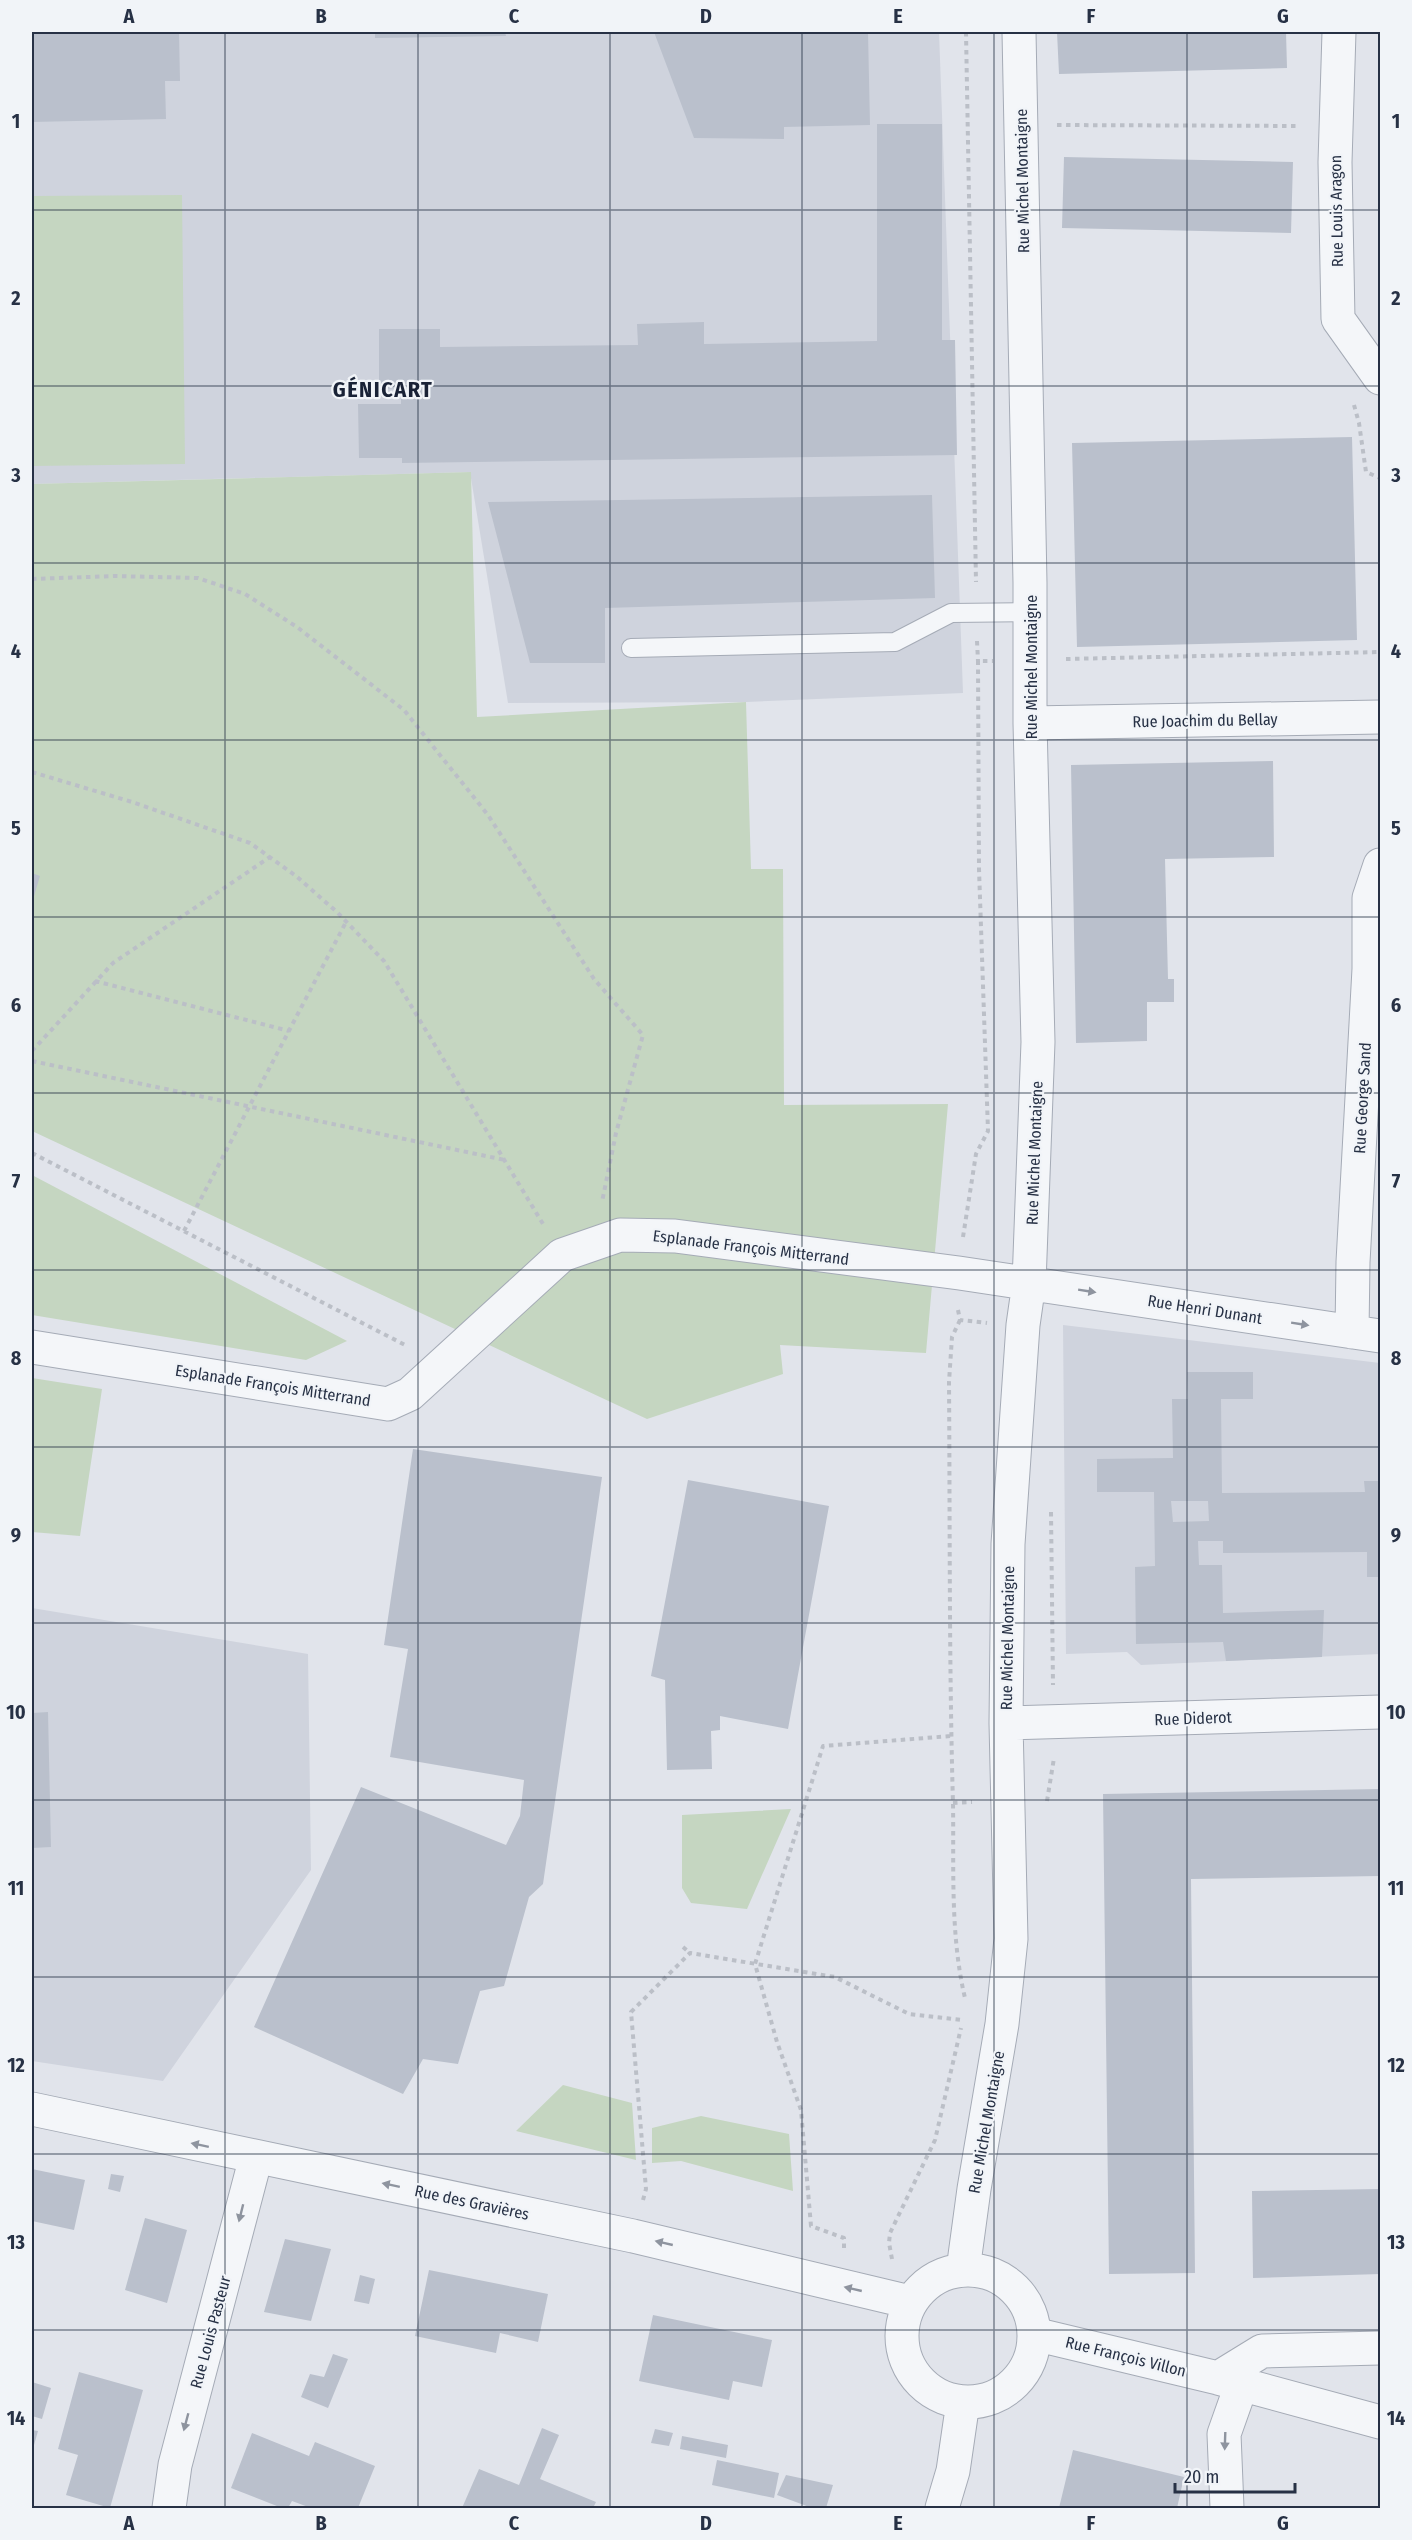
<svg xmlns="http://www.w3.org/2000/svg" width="1412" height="2540" font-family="'Fira Sans Condensed',sans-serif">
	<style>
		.built { fill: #cfd3dd }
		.green { fill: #c5d6c1 }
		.building { fill: #bac0cc; fill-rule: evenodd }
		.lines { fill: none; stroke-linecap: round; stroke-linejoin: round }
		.lane-casing { stroke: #a5abb6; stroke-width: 20 }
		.street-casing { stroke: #a5abb6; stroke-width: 35 }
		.path { stroke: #bbbfc7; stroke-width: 4; stroke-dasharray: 4.5 4.5; stroke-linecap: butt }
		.lane { stroke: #f4f6f9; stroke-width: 18 }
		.street { stroke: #f4f6f9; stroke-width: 33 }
		.oneway { fill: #8e949f }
		.grid { fill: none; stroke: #273145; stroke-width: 1.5; stroke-opacity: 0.55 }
		.labels { text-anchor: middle; stroke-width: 4.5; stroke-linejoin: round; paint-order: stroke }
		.street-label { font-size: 16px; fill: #273145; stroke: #f1f4f8 }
		.district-label { font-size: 22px; font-weight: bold; letter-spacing: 1.5px; fill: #192236; stroke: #f1f4f8 }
		.neatline { fill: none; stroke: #273145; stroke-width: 2 }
		.grid-label { font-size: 20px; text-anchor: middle; font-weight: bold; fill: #273145 }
	</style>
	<rect width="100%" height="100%" fill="#e1e4eb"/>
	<path class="built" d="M 32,32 L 939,32 L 963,693 L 746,702 L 508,703 L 470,472 L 32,484 Z
		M 1063,1325 L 1380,1363 L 1380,1654 L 1141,1665 L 1127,1652 L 1066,1654 Z
		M 32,1608 L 308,1654 L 311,1870 L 163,2081 L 32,2061 Z"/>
	<path class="green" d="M 182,195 L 185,464 L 32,466 L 32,196 Z
		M 471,472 L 477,717 L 746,702 L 751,869 L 783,869 L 784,1105 L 948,1104 L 926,1353 L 780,1345 L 783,1374 L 647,1419 L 32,1131 L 32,484 Z
		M 32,1175 L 347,1341 L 306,1360 L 32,1315 Z
		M 32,1378 L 102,1389 L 80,1536 L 32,1532 Z
		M 791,1809 L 747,1909 L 691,1903 L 682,1888 L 682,1815 Z
		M 563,2085 L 632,2103 L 636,2160 L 516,2131 Z
		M 701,2116 L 789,2134 L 793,2191 L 681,2161 L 652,2163 L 652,2128 Z"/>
	<path class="building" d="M 32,32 L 179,32 L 180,81 L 165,81 L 166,119 L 32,122 Z
		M 375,32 L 505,32 L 506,36 L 375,38 Z
		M 654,32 L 868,32 L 870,125 L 784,127 L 784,139 L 694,138 Z
		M 1057,32 L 1286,32 L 1287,68 L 1059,74 Z
		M 877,124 L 942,124 L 942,340 L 955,340 L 957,455 L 402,463 L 402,458 L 359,458 L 358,404 L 401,404 L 401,388 L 379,389 L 379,329 L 440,329 L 440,347 L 638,345 L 637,324 L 704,322 L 704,344 L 877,341 Z
		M 1064,157 L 1293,162 L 1291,233 L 1062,228 Z
		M 1352,437 L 1357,640 L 1077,647 L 1072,443 Z
		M 932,495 L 935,598 L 605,608 L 605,663 L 530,663 L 488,502 Z
		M 1273,761 L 1274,857 L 1165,859 L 1168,979 L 1174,979 L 1174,1002 L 1147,1002 L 1147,1041 L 1076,1043 L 1071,765 Z
		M 32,873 L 40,876 L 32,903 Z
		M 1187,1372 L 1253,1372 L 1253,1399 L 1221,1399 L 1222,1493 L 1365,1492 L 1364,1481 L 1380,1481 L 1380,1577 L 1367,1577 L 1367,1552 L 1223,1553 L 1223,1541 L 1198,1541 L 1199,1565 L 1222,1565 L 1223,1613 L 1324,1610 L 1322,1657 L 1226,1661 L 1223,1642 L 1136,1644 L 1135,1567 L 1155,1566 L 1154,1492 L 1097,1492 L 1097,1459 L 1173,1458 L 1172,1399 L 1188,1399 ZM 1171,1501 L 1208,1501 L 1209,1521 L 1173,1522 Z
		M 413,1449 L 602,1477 L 543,1884 L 529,1897 L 504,1986 L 480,1991 L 458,2064 L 423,2059 L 403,2094 L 254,2027 L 361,1787 L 506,1845 L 520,1816 L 524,1780 L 390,1757 L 408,1649 L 384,1645 Z
		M 688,1480 L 829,1506 L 788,1729 L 720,1716 L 720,1730 L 711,1731 L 712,1769 L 667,1770 L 665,1680 L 651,1676 Z
		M 48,1712 L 51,1847 L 32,1848 L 32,1713 Z
		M 1380,1789 L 1380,1876 L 1191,1879 L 1195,2273 L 1109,2274 L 1103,1794 Z
		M 32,2169 L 85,2180 L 74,2230 L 32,2221 Z
		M 111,2174 L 124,2176 L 120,2192 L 108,2189 Z
		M 1380,2189 L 1380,2274 L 1253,2278 L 1252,2191 Z
		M 145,2218 L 187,2230 L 167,2303 L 125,2290 Z
		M 285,2239 L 331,2249 L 311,2321 L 264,2312 Z
		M 429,2270 L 548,2294 L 538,2342 L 500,2333 L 496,2353 L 415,2336 Z
		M 360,2275 L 375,2279 L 369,2304 L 354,2301 Z
		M 653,2315 L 772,2340 L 762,2387 L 733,2381 L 729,2400 L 639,2381 Z
		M 333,2354 L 348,2359 L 328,2408 L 301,2397 L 310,2374 L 324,2377 Z
		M 79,2372 L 143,2390 L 110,2508 L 66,2495 L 78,2455 L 58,2449 Z
		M 32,2382 L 51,2388 L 42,2419 L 32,2416 Z
		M 542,2428 L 559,2435 L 540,2479 L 596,2502 L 593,2508 L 462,2508 L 479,2469 L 519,2485 Z
		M 655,2429 L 673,2433 L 669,2446 L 651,2443 Z
		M 32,2430 L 38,2431 L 32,2452 Z
		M 252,2433 L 309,2456 L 315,2442 L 375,2466 L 358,2508 L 311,2508 L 292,2501 L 288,2508 L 282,2508 L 231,2488 Z
		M 682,2436 L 728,2445 L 726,2458 L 680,2449 Z
		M 1073,2450 L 1184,2477 L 1177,2508 L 1059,2508 Z
		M 717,2460 L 779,2473 L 774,2498 L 712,2485 Z
		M 786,2475 L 833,2485 L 826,2508 L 812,2508 L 777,2495 Z"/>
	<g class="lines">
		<g class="lane-casing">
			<path id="lane" d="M 631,648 L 895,642 L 951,613 L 1030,612"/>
		</g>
		<g class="street-casing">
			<path id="street" d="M 1339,32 L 1335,162 L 1338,319 L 1380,378
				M 1030,723 L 1380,717
				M 1352,1332 L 1353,1262 L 1369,969 L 1369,898 L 1380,865
				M 32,1347 L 388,1404 L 410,1394 L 562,1255 L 620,1235 L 675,1236 L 959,1273 L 1380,1336
				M 1006,1723 L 1380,1712
				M 32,2109 L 633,2236 L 910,2302
				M 963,2270 L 974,2189 L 1002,2024 L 1011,1939 L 1006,1723 L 1008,1544 L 1023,1325 L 1029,1283 L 1038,1042 L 1030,723 L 1030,583 L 1019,32
				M902 2336a66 66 0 1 1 132 0a66 66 0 1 1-132 0Z
				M 1034,2334 L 1218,2378 L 1380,2422
				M 1218,2378 L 1262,2351 L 1380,2348
				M 169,2508 L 175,2465 L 256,2157
				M 942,2508 L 953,2471 L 963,2402
				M 1227,2508 L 1224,2434 L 1241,2386"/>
		</g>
		<path class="path" d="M 966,32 L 976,582
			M 1057,125 L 1299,126
			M 1354,405 L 1359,423 L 1366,472 L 1380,478
			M 32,579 L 115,576 L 198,578 L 245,594 L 297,627 L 404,710 L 488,815 L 594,979 L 643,1035 L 616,1133 L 602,1202
			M 977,641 L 978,661
			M 1066,659 L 1380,652
			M 32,772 L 132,802 L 250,843 L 296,876 L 338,913 L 384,961 L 543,1224
			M 95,981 L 289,1031
			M 32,1051 L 113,963 L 270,857
			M 32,1061 L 505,1160
			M 32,1153 L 407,1346
			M 184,1231 L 346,922
			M 963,1237 L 976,1154 L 988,1131 L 979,869 L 978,661 L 993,661
			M 958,1310 L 960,1320 L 987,1323
			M 960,1320 L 952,1337 L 949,1382 C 950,1522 949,1663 953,1804 C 954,1867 950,1935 965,1998
			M 1051,1512 L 1053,1685
			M 1047,1801 L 1054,1758
			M 953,1803 L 972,1802
			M 683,1947 L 690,1953
			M 643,2200 L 646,2189 L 631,2012 L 690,1953 L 835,1977 L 909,2014 L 963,2020
			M 844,2248 L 844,2238 L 811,2226 L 801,2110 L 777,2042 L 755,1964 L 823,1746 L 951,1736
			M 892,2259 L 889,2243 L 890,2233 L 935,2140 L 961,2028"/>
		<use href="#lane" class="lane"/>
		<use href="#street" class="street"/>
	</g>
	<defs><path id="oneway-solid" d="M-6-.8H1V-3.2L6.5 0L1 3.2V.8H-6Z" transform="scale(1.5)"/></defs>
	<g class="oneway">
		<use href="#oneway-solid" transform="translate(1087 1291) rotate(9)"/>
		<use href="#oneway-solid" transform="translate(1300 1324) rotate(9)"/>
		<use href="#oneway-solid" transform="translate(200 2145) rotate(-168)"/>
		<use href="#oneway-solid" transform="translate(391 2185) rotate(-168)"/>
		<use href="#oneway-solid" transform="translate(241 2213) rotate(104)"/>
		<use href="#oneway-solid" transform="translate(664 2243) rotate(-167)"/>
		<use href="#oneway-solid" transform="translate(853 2289) rotate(-167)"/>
		<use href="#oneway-solid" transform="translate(186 2422) rotate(105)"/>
		<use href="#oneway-solid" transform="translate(1225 2441) rotate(92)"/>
	</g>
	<path class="grid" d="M 225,32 L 225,2508M 418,32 L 418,2508M 610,32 L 610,2508M 802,32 L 802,2508M 994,32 L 994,2508M 1187,32 L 1187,2508M 32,210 L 1380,210M 32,386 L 1380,386M 32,563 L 1380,563M 32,740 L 1380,740M 32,917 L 1380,917M 32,1093 L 1380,1093M 32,1270 L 1380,1270M 32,1447 L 1380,1447M 32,1623 L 1380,1623M 32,1800 L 1380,1800M 32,1977 L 1380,1977M 32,2154 L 1380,2154M 32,2330 L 1380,2330"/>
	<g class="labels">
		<g class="street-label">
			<text transform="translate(1022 181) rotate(-91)" y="6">Rue Michel Montaigne</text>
			<text transform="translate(1336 211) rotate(-91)" y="6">Rue Louis Aragon</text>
			<text transform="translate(1031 667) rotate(-90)" y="6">Rue Michel Montaigne</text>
			<text transform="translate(1205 720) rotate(-1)" y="6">Rue Joachim du Bellay</text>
			<text transform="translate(1362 1098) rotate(-87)" y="6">Rue George Sand</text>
			<text transform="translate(1034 1153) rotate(-88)" y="6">Rue Michel Montaigne</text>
			<text transform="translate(751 1247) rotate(7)" y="6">Esplanade François Mitterrand</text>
			<text transform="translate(1205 1309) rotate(9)" y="6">Rue Henri Dunant</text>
			<text transform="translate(273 1385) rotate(9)" y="6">Esplanade François Mitterrand</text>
			<text transform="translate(1007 1638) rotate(-89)" y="6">Rue Michel Montaigne</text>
			<text transform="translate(1193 1718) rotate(-2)" y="6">Rue Diderot</text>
			<text transform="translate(986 2122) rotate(-80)" y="6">Rue Michel Montaigne</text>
			<text transform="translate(472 2202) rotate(12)" y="6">Rue des Gravières</text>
			<text transform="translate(210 2332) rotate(-75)" y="6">Rue Louis Pasteur</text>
			<text transform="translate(1126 2356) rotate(14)" y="6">Rue François Villon</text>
		</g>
		<g class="district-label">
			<text x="383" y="397">GÉNICART</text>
		</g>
	</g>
	<rect width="1412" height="2540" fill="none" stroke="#f1f4f8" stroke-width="66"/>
	<path d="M1175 2483v9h120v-9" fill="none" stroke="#273145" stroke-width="3"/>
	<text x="1184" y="2483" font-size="18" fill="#273145" stroke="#f1f4f8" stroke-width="4.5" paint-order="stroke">20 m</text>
	<rect x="33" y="33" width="1346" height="2474" class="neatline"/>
	<g class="grid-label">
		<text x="129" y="23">A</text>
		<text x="321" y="23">B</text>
		<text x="514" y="23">C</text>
		<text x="706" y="23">D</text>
		<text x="898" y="23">E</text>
		<text x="1091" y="23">F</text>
		<text x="1283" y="23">G</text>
		<text x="16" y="128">1</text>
		<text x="1396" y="128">1</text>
		<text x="16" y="305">2</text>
		<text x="1396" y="305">2</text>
		<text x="16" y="482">3</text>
		<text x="1396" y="482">3</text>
		<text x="16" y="658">4</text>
		<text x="1396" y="658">4</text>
		<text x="16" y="835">5</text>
		<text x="1396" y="835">5</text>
		<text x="16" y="1012">6</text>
		<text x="1396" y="1012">6</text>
		<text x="16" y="1188">7</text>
		<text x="1396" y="1188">7</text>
		<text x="16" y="1365">8</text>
		<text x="1396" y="1365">8</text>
		<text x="16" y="1542">9</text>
		<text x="1396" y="1542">9</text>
		<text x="16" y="1719">10</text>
		<text x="1396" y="1719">10</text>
		<text x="16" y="1895">11</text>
		<text x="1396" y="1895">11</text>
		<text x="16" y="2072">12</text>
		<text x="1396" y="2072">12</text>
		<text x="16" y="2249">13</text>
		<text x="1396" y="2249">13</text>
		<text x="16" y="2425">14</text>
		<text x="1396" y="2425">14</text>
		<text x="129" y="2530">A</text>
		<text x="321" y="2530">B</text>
		<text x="514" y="2530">C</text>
		<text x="706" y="2530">D</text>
		<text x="898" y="2530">E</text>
		<text x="1091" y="2530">F</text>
		<text x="1283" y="2530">G</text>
	</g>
</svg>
